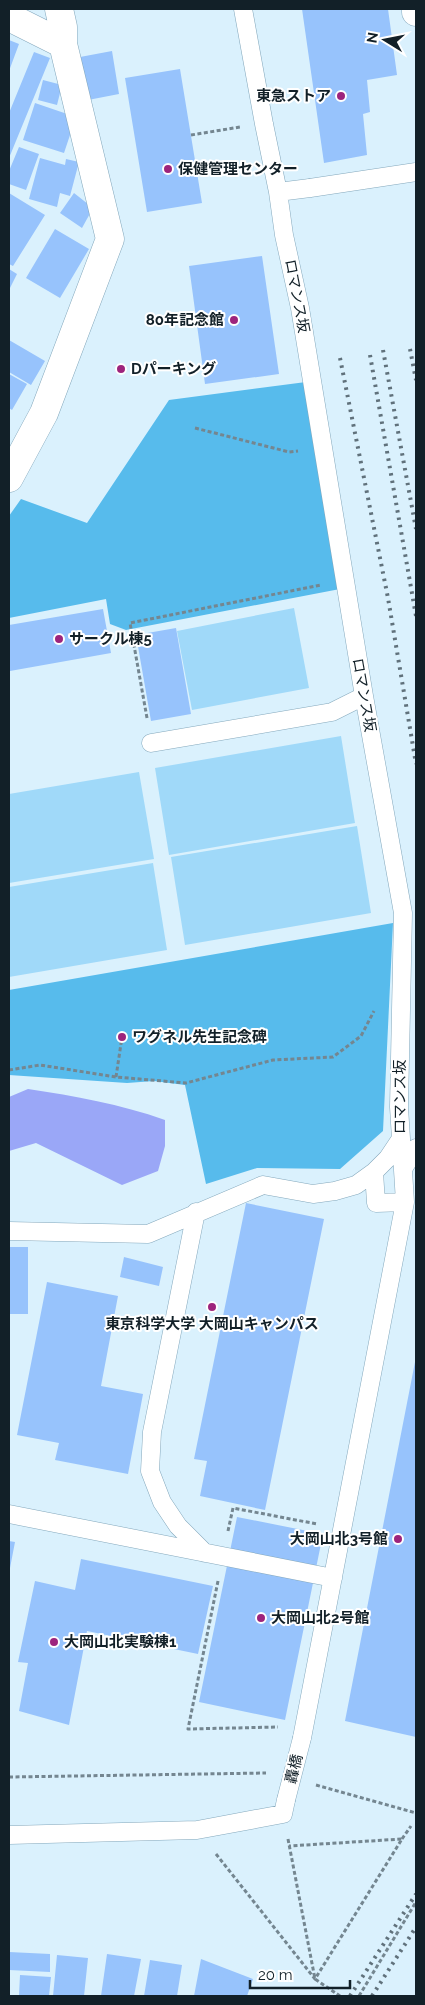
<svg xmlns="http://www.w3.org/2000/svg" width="425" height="2005" font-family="Raleway,'Noto Sans JP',sans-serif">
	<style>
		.green { fill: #a0d9f9 }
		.forest { fill: #57bbec }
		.water { fill: #9aa7f7 }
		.building { fill: #97c3fc }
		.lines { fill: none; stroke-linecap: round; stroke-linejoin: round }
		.lane-casing { stroke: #84a8bc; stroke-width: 19 }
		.street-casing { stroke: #84a8bc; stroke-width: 29 }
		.secondary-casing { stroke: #84a8bc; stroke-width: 29 }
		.path { stroke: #748690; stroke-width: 3; stroke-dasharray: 4 2.5; stroke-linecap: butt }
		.lane { stroke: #fff; stroke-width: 18 }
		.street { stroke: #fff; stroke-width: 28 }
		.secondary { stroke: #fff; stroke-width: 28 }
		.rail { stroke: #60717b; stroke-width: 4; stroke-dasharray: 2.5 5; stroke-linecap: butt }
		.lane-bridge-casing { stroke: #84a8bc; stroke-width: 19; stroke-linecap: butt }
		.lane-bridge { stroke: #fff; stroke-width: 18 }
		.poi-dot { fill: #9d247d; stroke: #fff; stroke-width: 2 }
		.labels { text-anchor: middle; stroke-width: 4; stroke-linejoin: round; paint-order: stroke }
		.poi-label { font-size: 15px; font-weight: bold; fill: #122028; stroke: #fff; text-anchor: start }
		.street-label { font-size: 15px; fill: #122028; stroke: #fff }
	</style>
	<rect width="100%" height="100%" fill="#daf1fd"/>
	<path class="green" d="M 294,608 L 309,688 L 192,710 L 177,631 Z
		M 341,736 L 355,823 L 169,855 L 155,768 Z
		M 139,772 L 154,859 L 9,883 L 9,794 Z
		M 357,826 L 371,913 L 185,945 L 171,857 Z
		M 153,863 L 167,950 L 9,977 L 9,887 Z"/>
	<path class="forest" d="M 306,382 L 340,589 L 126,630 L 110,624 L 106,599 L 9,618 L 9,516 L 21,499 L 87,523 L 169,400 Z
		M 393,923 L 383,1131 L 340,1169 L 257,1168 L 206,1184 L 185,1085 L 154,1081 L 127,1083 L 9,1075 L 9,990 Z"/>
	<path class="water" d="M 28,1089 C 75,1096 120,1104 165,1120 L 165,1146 L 158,1171 L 122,1185 L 36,1143 L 9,1151 L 9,1097 Z"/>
	<path class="building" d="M 302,9 L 388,9 L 397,75 L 367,80 L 370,112 L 363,114 L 367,155 L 324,163 Z
		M 9,40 L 19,44 L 9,71 Z
		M 112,51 L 119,94 L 88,100 L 80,57 Z
		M 34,52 L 50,58 L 9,158 L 9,113 Z
		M 180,69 L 202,203 L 147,212 L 125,78 Z
		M 43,80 L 62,85 L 57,105 L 38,100 Z
		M 35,103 L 76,117 L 64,153 L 23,140 Z
		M 19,147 L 39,154 L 26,190 L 9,184 L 9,171 Z
		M 40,158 L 65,165 L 66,159 L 79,162 L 70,196 L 60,193 L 57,207 L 29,199 Z
		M 9,193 L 45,215 L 13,266 L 9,264 Z
		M 74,193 L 93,208 L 82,228 L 60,213 Z
		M 55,229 L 89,249 L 60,298 L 26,278 Z
		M 262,256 L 279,374 L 205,384 L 189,266 Z
		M 9,269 L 17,274 L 9,290 Z
		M 9,340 L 45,361 L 31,385 L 9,372 Z
		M 9,374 L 27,384 L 12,410 L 9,408 Z
		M 103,609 L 111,653 L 10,671 L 9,625 Z
		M 176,628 L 191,714 L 151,721 L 136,635 Z
		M 246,1203 L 324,1219 L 265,1510 L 200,1496 L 207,1461 L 194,1459 Z
		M 9,1247 L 28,1247 L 28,1314 L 9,1314 Z
		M 124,1257 L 163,1267 L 159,1286 L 120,1277 Z
		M 47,1282 L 118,1296 L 101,1386 L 143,1394 L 128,1474 L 55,1460 L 59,1443 L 17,1435 Z
		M 415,1362 L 416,1362 L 416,1737 L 345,1721 Z
		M 237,1517 L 323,1534 L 285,1720 L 199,1702 Z
		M 9,1541 L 15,1542 L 10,1568 L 9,1568 Z
		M 81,1559 L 213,1586 L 198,1654 L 87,1631 L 69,1725 L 19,1711 L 28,1663 L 18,1662 L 35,1581 L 75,1590 Z
		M 9,1952 L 50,1954 L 50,1972 L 9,1970 Z
		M 107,1954 L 141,1959 L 134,1996 L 101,1996 Z
		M 57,1955 L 88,1958 L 84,1996 L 53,1996 Z
		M 201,1959 L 253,1979 L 247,1996 L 194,1996 Z
		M 150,1960 L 182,1965 L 177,1996 L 144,1996 Z
		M 20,1975 L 51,1977 L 49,1996 L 19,1996 Z"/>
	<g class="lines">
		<g class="lane-casing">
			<path id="lane" d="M 243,9 L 264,124 L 278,192 L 284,235 L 300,308 L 364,696 L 403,913 L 399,1107 L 405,1202 L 302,1738
				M 278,192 L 310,188
				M 151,743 L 332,712 L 364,696
				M 403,1169 L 416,1148
				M 374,1172 L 376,1203 L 405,1202
				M 196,1212 L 152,1432 L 150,1471 L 162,1502 L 178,1526 L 205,1553
				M 9,1231 L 148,1234 L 263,1185 L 313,1194 L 335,1191 L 356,1185 L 374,1172 L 388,1158 L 400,1140
				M 9,1514 L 333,1578
				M 9,1835 L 197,1830 L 283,1814 L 286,1800"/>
		</g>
		<g class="street-casing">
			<path id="street" d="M 9,17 L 63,44
				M 9,478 L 44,413 L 110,239 L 63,44 L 63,27 L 59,9"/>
		</g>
		<g class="secondary-casing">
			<path id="secondary" d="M 416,9 L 416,12"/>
		</g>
		<path class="path" d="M 191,135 L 240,127
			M 195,428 L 289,452 L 298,451
			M 147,718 L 130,623 L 321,585
			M 9,1070 L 40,1065 L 116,1077 L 186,1083 L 273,1060 L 333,1057 L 361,1036 L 374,1011
			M 116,1077 L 122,1037
			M 228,1531 L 233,1508 L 317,1524
			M 218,1581 L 188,1729 L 278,1727
			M 9,1777 L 266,1773
			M 316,1785 L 416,1813
			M 288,1839 L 315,1979 L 340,1996
			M 402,1839 L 411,1826
			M 216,1854 L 315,1979 L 402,1839 L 289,1846
			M 359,1996 L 416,1902"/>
		<use href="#lane" class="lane"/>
		<use href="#street" class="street"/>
		<use href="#secondary" class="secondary"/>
		<path class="rail" d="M 410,349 L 416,380
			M 383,350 L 416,529
			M 370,355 L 416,616
			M 340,358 L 388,598 L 416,764
			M 350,1996 L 416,1894
			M 372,1996 L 416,1927"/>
		<g class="lane-bridge-casing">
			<path id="lane-bridge" d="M 310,188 L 416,172
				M 286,1800 L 302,1738"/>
		</g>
		<use href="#lane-bridge" class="lane-bridge"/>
	</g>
	<g class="poi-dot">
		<circle cx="341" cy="96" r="5"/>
		<circle cx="168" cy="169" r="5"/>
		<circle cx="234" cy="320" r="5"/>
		<circle cx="121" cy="369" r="5"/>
		<circle cx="59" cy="639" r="5"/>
		<circle cx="122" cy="1037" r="5"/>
		<circle cx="212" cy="1307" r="5"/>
		<circle cx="398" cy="1539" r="5"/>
		<circle cx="261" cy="1618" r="5"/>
		<circle cx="54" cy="1642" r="5"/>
	</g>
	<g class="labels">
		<g class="poi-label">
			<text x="331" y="101" text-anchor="end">東急ストア</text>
			<text x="178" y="174">保健管理センター</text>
			<text x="224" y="325" text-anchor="end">80年記念館</text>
			<text x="131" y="374">Dパーキング</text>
			<text x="69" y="644">サークル棟5</text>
			<text x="132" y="1042">ワグネル先生記念碑</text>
			<text x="212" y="1329" text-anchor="middle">東京科学大学 大岡山キャンパス</text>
			<text x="388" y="1544" text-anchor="end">大岡山北3号館</text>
			<text x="271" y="1623">大岡山北2号館</text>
			<text x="64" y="1647">大岡山北実験棟1</text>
		</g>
		<g class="street-label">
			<text transform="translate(297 296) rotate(79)" y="5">ロマンス坂</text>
			<text transform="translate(364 695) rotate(80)" y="5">ロマンス坂</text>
			<text transform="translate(400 1097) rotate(-90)" y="5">ロマンス坂</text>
			<text transform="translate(294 1769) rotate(-76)" y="5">轟橋</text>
		</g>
	</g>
	<rect width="425" height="2005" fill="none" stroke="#122028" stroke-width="20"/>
	<g transform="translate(385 40) rotate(280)" stroke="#ffffff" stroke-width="4" paint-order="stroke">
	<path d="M0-4L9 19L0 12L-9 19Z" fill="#122028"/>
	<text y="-8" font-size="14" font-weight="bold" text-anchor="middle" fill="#122028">N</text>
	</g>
	<path d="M250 1980v8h100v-8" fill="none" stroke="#122028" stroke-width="2.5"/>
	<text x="258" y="1980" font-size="15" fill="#122028" stroke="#ffffff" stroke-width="4" paint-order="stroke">20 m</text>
</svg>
